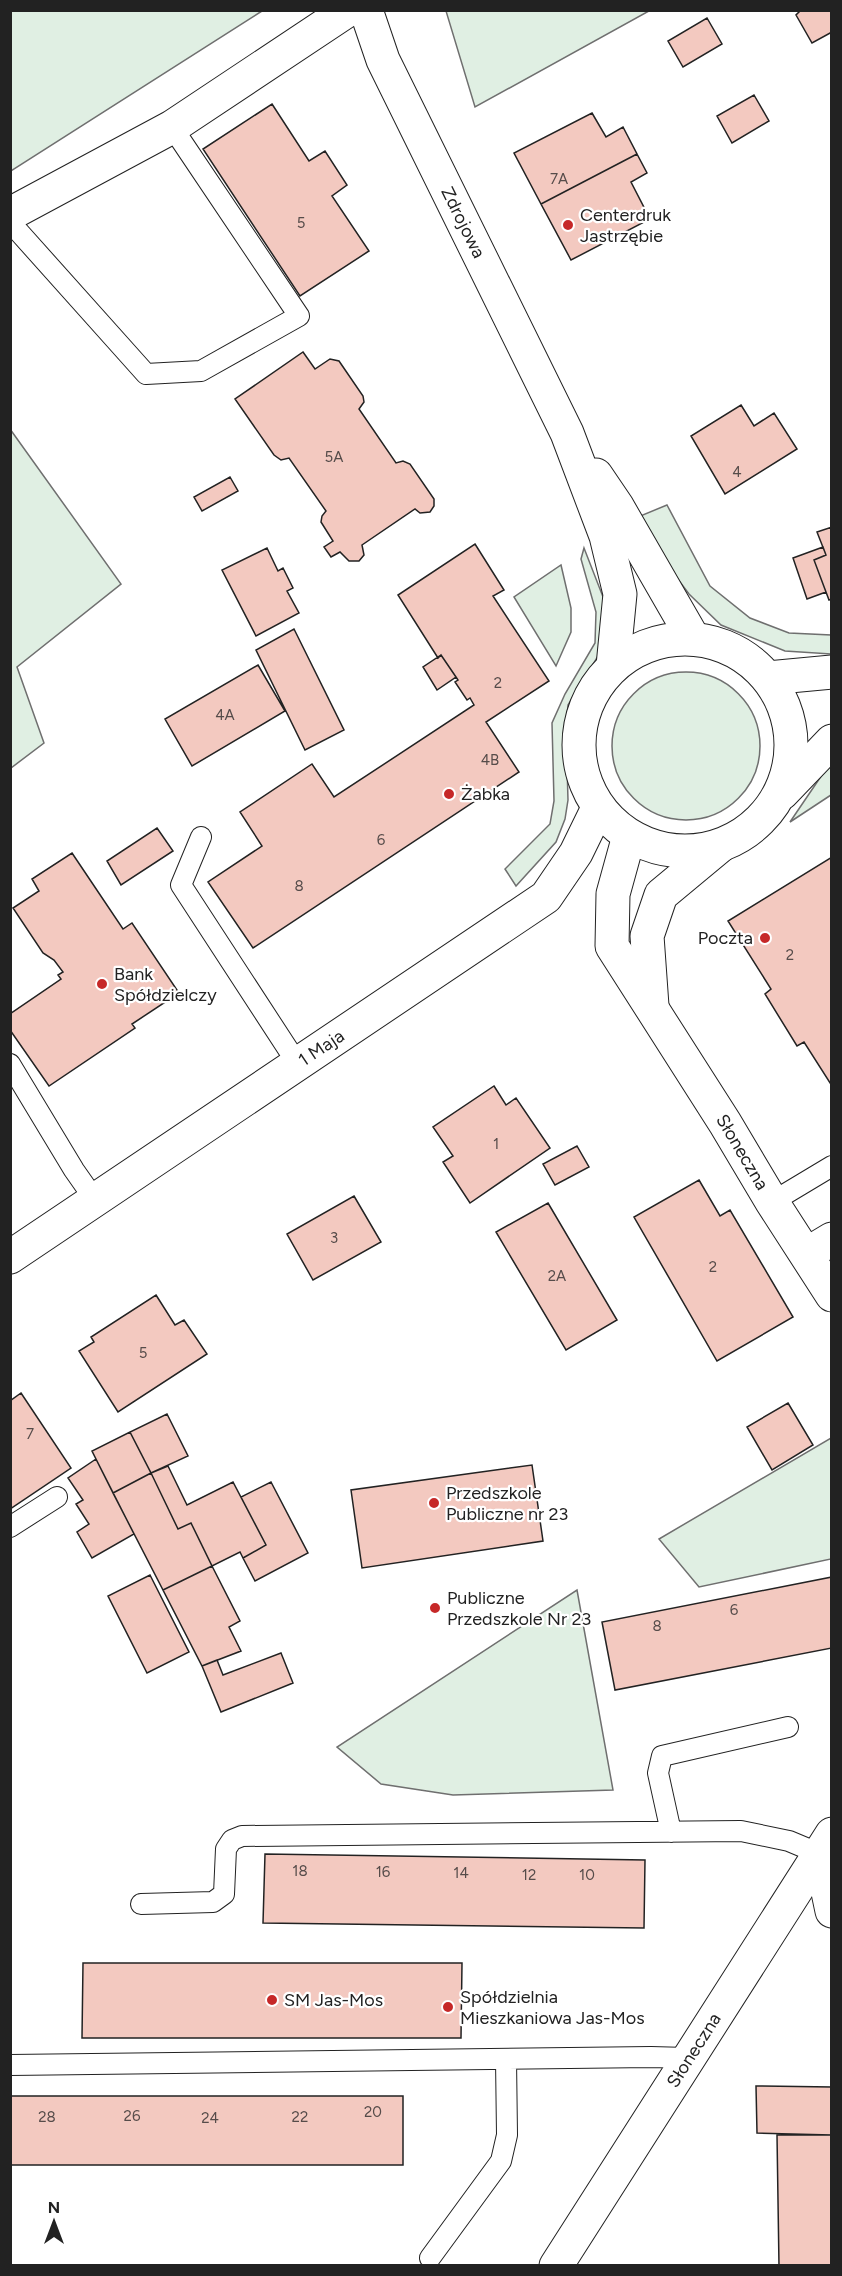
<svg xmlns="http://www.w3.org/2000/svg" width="842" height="2276" font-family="Figtree,sans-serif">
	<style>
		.green { fill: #e0efe3; stroke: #6f6f6f; stroke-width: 1.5 }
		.building { fill: #f3c9c0; stroke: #222; stroke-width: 1.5 }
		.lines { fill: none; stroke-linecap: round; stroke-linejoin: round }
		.lane-casing { stroke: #222; stroke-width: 22 }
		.street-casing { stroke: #222; stroke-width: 35 }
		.secondary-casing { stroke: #222; stroke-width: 35 }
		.lane { stroke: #fff; stroke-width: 20 }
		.street { stroke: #fff; stroke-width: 33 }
		.secondary { stroke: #fff; stroke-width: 33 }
		.poi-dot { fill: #c62828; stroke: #fff; stroke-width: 2 }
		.labels { text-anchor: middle; stroke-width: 4.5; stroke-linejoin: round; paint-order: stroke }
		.number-label { font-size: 15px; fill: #564c4a }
		.poi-label { font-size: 18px; fill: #222; stroke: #fff; text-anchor: start }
		.street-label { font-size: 18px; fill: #222; stroke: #fff }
	</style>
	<rect width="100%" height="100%" fill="#fff"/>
	<path class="green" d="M 11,10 L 262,10 L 262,11 L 11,171 Z
		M 446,11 L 446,10 L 649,11 L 475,107 Z
		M 10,429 L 121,584 L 17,667 L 44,743 L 11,768 Z
		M 667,505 L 710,586 L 750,618 L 789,633 L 831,635 L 831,654 L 785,651 L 721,625 L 689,594 L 633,519 Z
		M 584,548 L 605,602 L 603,648 L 568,705 L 566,730 L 568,800 L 565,819 L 556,842 L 516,886 L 505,869 L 550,824 L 554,801 L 552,723 L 565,694 L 595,643 L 596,612 L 581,559 Z
		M 561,565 L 571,608 L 571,632 L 556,666 L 514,597 Z
		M612 746a74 74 0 1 1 148 0a74 74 0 1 1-148 0Z
		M 831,762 L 831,795 L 790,822 L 828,766 Z
		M 831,1438 L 831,1559 L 699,1587 L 659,1539 Z
		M 577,1590 L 613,1790 L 453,1795 L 381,1784 L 337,1747 Z"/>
	<path class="building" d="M 801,10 L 832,10 L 832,32 L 812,43 L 796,15 Z
		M 707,18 L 722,44 L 683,67 L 668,41 Z
		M 754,95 L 769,121 L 732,143 L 717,116 Z
		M 272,104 L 309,161 L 325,151 L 347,185 L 332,196 L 369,251 L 300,296 L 203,149 Z
		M 592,113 L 606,137 L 623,127 L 637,154 L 541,204 L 514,153 Z
		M 637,154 L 647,173 L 631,182 L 650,219 L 571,260 L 541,204 Z
		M 303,352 L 315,369 L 330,359 L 339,361 L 363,396 L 364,402 L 359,409 L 396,463 L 403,461 L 410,464 L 434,499 L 434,506 L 430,512 L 420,513 L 415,509 L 362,545 L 364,555 L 359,561 L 349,561 L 340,552 L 331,557 L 324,547 L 333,541 L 321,522 L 322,516 L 326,511 L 289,458 L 281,460 L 274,455 L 235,399 Z
		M 741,405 L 754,426 L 774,413 L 797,449 L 725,494 L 691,436 Z
		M 230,477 L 238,491 L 202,511 L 194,497 Z
		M 832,527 L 832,599 L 829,600 L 814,560 L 826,555 L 817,532 Z
		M 475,544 L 504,590 L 493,596 L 549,681 L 486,722 L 519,772 L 253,948 L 208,882 L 262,846 L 240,812 L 312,764 L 334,797 L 474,705 L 470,698 L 467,700 L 455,682 L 458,680 L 456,677 L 441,655 L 438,658 L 398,595 Z
		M 823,547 L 826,555 L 814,560 L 826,592 L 807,599 L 793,558 Z
		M 267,548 L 278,571 L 283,568 L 293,588 L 287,591 L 299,613 L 256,636 L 222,570 Z
		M 294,629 L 344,730 L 305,750 L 256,650 Z
		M 441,655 L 456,677 L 437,690 L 423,667 Z
		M 258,665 L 285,711 L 192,766 L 165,719 Z
		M 157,828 L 173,851 L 121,885 L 107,861 Z
		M 72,853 L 123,929 L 132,923 L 179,993 L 132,1024 L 135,1028 L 49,1086 L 10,1030 L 10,1014 L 61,979 L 58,975 L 63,972 L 54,960 L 43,953 L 13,908 L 39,891 L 32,879 Z
		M 832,857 L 832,1086 L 804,1042 L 797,1046 L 765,994 L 771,989 L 728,921 Z
		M 494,1086 L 506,1105 L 516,1098 L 550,1148 L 470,1203 L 443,1162 L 453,1156 L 433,1127 Z
		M 577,1146 L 589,1167 L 555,1185 L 543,1164 Z
		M 699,1180 L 720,1216 L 730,1210 L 793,1317 L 717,1361 L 634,1217 Z
		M 354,1196 L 381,1242 L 313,1280 L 287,1234 Z
		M 548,1203 L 617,1320 L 566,1350 L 496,1232 Z
		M 156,1295 L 175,1325 L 184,1320 L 207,1354 L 118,1412 L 79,1351 L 94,1342 L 91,1337 Z
		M 21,1393 L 71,1468 L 10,1509 L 10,1401 Z
		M 788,1403 L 813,1445 L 772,1470 L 747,1427 Z
		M 167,1414 L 188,1456 L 151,1473 L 130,1432 Z
		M 130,1432 L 151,1473 L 113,1493 L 92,1451 Z
		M 96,1459 L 134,1534 L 92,1558 L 77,1532 L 89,1524 L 76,1504 L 83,1500 L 68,1478 Z
		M 532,1465 L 543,1541 L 362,1568 L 351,1490 Z
		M 168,1466 L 187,1505 L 233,1482 L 266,1545 L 243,1558 L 240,1552 L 212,1566 L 191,1523 L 178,1529 L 151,1473 Z
		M 151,1473 L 178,1529 L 191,1523 L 212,1566 L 163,1590 L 113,1493 Z
		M 271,1482 L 308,1553 L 255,1581 L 243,1558 L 266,1545 L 241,1497 Z
		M 212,1566 L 240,1621 L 229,1627 L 241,1651 L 202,1666 L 163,1590 Z
		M 150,1575 L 189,1652 L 147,1673 L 108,1596 Z
		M 832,1577 L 832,1648 L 615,1690 L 602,1622 Z
		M 281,1653 L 293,1683 L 221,1712 L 202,1666 L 217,1660 L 223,1675 Z
		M 265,1854 L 645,1860 L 644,1928 L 263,1923 Z
		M 83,1963 L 462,1963 L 461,2038 L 82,2038 Z
		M 756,2086 L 832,2087 L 832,2135 L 757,2133 Z
		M 10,2096 L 403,2096 L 403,2165 L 10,2165 Z
		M 777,2135 L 832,2135 L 832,2266 L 779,2266 Z"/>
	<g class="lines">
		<g class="lane-casing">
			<path id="lane" d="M 10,222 L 146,374 L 201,371 L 299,316 L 172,127
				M 201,837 L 181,885 L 297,1063
				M 10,1064 L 74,1170 L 95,1200
				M 772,1202 L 832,1166
				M 10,1527 L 57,1497
				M 671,1832 L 658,1773 L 662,1756 L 788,1727
				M 141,1904 L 213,1902 L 224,1894 L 226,1849 L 232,1840 L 242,1836 L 741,1831 L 789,1841 L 820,1854
				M 10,2065 L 651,2057 L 687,2058
				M 430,2258 L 501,2161 L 507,2135 L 506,2059"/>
		</g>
		<g class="street-casing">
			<g id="street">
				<path d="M 10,214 L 172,127 L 348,10"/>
				<path d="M 807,1254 L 832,1239"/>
				<path id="s1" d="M 10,1257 L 546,897 L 576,853 L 598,808"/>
				<path d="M 820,1854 L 832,1911"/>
			</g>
		</g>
		<g class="secondary-casing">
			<g id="secondary">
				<path id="s2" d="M 366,10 L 383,60 L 567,433 L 606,536 L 620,594 L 613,666"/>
				<path d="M 596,475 L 617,506 L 693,638"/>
				<circle cx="685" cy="745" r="106"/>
				<path d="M 768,678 L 832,672"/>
				<path d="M 782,793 L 832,741"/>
				<path id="s3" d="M 629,836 L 613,894 L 612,946 L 725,1123 L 772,1202 L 832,1295"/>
				<path d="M 652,1006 L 647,936 L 661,895 L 720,846"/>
				<path id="s4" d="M 556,2266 L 832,1834"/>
			</g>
		</g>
		<use href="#lane" class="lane"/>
		<use href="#street" class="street"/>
		<use href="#secondary" class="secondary"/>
	</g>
	<g class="poi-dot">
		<circle cx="568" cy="225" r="6"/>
		<circle cx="449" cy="794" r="6"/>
		<circle cx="765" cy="938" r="6"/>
		<circle cx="102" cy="984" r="6"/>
		<circle cx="434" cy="1503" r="6"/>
		<circle cx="435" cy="1608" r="6"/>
		<circle cx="272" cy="2000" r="6"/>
		<circle cx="448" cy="2007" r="6"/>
	</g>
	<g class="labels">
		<g class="number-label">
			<text x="559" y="184">7A</text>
			<text x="301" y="228">5</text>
			<text x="334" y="462">5A</text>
			<text x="737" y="477">4</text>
			<text x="498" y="688">2</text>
			<text x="225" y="720">4A</text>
			<text x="490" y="765">4B</text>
			<text x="381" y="845">6</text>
			<text x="299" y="891">8</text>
			<text x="790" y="960">2</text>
			<text x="496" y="1149">1</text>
			<text x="334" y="1243">3</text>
			<text x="713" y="1272">2</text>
			<text x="557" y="1281">2A</text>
			<text x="143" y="1358">5</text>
			<text x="30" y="1439">7</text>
			<text x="734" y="1615">6</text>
			<text x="657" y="1631">8</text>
			<text x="300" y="1876">18</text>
			<text x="383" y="1877">16</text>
			<text x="461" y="1878">14</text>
			<text x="529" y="1880">12</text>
			<text x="587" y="1880">10</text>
			<text x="373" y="2117">20</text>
			<text x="132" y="2121">26</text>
			<text x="47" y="2122">28</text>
			<text x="300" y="2122">22</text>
			<text x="210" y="2123">24</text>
		</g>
		<g class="poi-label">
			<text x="580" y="221">Centerdruk<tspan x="580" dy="21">Jastrzębie</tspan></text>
			<text x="461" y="800">Żabka</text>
			<text x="753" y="944" text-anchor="end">Poczta</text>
			<text x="114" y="980">Bank<tspan x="114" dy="21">Spółdzielczy</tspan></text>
			<text x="446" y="1499">Przedszkole<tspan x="446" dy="21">Publiczne nr 23</tspan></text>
			<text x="447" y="1604">Publiczne<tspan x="447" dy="21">Przedszkole Nr 23</tspan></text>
			<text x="460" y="2003">Spółdzielnia<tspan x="460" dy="21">Mieszkaniowa Jas-Mos</tspan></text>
			<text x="284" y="2006">SM Jas-Mos</text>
		</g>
		<g class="street-label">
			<text dy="6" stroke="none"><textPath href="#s2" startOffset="234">Zdrojowa</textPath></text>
			<text dy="6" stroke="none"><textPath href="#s1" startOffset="375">1 Maja</textPath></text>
			<text dy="6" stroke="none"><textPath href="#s3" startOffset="356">Słoneczna</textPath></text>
			<text dy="6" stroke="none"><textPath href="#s4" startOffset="256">Słoneczna</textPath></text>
		</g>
	</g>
	<rect width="842" height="2276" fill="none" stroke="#222222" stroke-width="24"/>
	<g transform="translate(54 2222)" stroke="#ffffff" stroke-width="4.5" paint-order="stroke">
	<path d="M0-4.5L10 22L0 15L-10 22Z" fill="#222222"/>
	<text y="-9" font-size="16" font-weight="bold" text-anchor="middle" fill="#222222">N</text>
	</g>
</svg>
